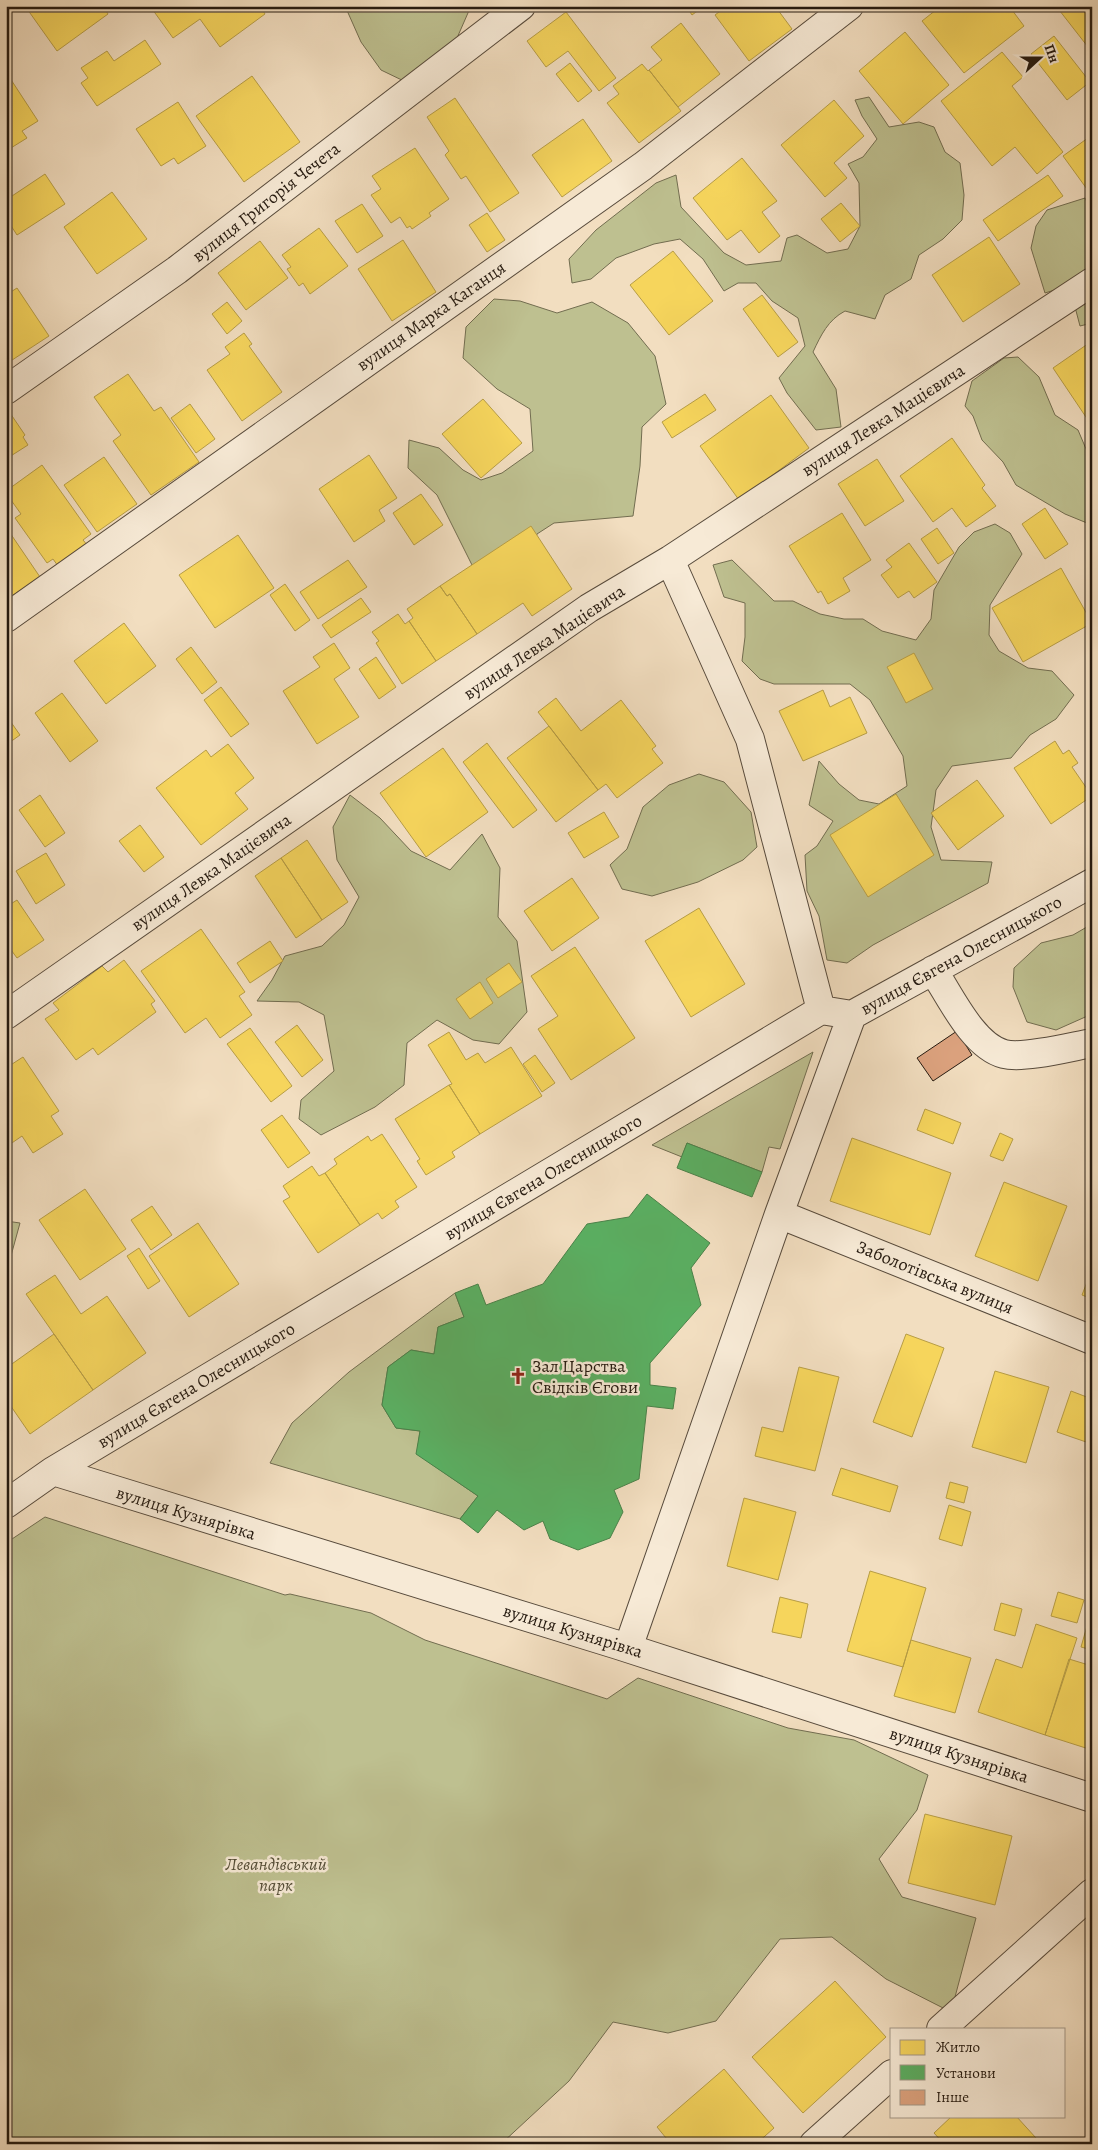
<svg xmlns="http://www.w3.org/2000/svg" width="1098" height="2150" font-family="Alegreya,serif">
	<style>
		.green { fill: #bec090; stroke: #726d50 }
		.homes { fill: #f6d55c; stroke: #b79d45 }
		.public { fill: #5aae61; stroke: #4a8249 }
		.building { fill: #dca27e; stroke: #251a10 }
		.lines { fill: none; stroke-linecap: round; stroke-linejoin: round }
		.minor-casing { stroke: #584b3c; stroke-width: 30 }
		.minor { stroke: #f7ead6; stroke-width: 28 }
		.labels { text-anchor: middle; stroke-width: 5; stroke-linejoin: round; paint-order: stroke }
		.street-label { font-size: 18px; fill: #251a10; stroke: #f7ead6 }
		.poi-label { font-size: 18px; fill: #251a10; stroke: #f7ead6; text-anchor: start }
		.park-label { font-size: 18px; font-style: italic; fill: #534c36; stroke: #f7ead6 }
	</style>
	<rect width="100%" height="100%" fill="#f2dec0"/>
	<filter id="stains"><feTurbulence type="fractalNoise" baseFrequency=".004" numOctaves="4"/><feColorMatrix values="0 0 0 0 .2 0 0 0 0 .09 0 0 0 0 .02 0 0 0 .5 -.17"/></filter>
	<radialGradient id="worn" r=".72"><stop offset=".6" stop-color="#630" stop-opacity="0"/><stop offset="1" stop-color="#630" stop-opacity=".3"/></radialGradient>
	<path class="green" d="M 345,6 L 471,6 L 450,54 L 408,83 L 381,70 L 361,42 Z
		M 869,97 L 889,127 L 919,122 L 934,127 L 945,152 L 960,163 L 964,195 L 962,220 L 943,239 L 919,255 L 911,279 L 885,295 L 875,319 L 845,311 C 828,320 821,335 813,352 L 836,389 L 841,427 L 816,430 L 787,393 L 779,378 L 805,346 L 798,318 L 772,301 L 756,283 L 738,283 L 724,291 L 703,259 L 680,239 L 654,244 L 616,258 L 591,279 L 572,283 L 569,259 L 596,230 L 656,183 L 676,175 L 681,207 L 724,253 L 746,265 L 781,261 L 787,238 L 797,235 L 827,253 L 848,249 L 860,226 L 859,183 L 848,164 L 863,157 L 877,139 L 862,116 L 855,100 Z
		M 1085,198 L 1092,212 L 1092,323 L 1080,326 L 1075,307 L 1061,288 L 1045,293 L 1031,248 L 1036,226 L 1047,210 Z
		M 494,299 L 520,301 L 557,313 L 592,302 L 628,323 L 655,356 L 666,404 L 642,427 L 640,466 L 633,516 L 554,523 L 537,534 L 521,589 L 482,585 L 437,495 L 408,468 L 409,440 L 439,448 L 463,470 L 481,480 L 502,473 L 533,451 L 530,409 L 497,389 L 463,358 L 466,327 Z
		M 1018,357 L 1039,377 L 1055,415 L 1078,430 L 1092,463 L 1092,519 L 1087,523 L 1065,514 L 1016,485 L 1003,462 L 982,440 L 973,416 L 965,406 L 972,381 L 1004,358 Z
		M 995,524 L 1010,533 L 1022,554 L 990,605 L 989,635 L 999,651 L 1028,668 L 1052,671 L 1074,695 L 1056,719 L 1030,735 L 1011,758 L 952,766 L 936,790 L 931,827 L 941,860 L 992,862 L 988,883 L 873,945 L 847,963 L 827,960 L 819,916 L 807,891 L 805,855 L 817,846 L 833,821 L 809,805 L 819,761 L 839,784 L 859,800 L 879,804 L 907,786 L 903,756 L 870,700 L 850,684 L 774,684 L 760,679 L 742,661 L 745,637 L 745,603 L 724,597 L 713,565 L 732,560 L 774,601 L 793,601 L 820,614 L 844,619 L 863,619 L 882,631 L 916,640 L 931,619 L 934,590 L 959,547 L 974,532 Z
		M 699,774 L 724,782 L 751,812 L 757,847 L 743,860 L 698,882 L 652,896 L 622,889 L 610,865 L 627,849 L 643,807 L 669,785 Z
		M 350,795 L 380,818 L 411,851 L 450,870 L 482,834 L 500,868 L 498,917 L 517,941 L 527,1012 L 499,1044 L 473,1040 L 437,1020 L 407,1043 L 404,1085 L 375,1107 L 321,1135 L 299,1119 L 301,1100 L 334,1071 L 324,1015 L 299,1002 L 257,1001 L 272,980 L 285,956 L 322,946 L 344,925 L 359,897 L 337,860 L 333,827 Z
		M 1092,924 L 1092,1014 L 1056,1030 L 1027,1022 L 1013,987 L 1014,968 L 1041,943 L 1073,935 Z
		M 813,1052 L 780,1149 L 769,1147 L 762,1172 L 687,1143 L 682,1157 L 652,1145 Z
		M 6,1221 L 20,1223 L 6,1274 Z
		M 455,1293 L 464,1317 L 438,1327 L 434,1354 L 411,1350 L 388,1367 L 382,1405 L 396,1428 L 420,1431 L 417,1454 L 478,1496 L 460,1519 L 270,1463 L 292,1423 L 349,1372 Z
		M 45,1517 L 285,1595 L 290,1594 L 371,1613 L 425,1640 L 607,1699 L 638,1678 L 788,1728 L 854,1740 L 928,1775 L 917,1810 L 879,1859 L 902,1897 L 976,1918 L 951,2012 L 886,1979 L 832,1937 L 780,1939 L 716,2021 L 668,2033 L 613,2022 L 569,2081 L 501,2144 L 6,2144 L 6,1543 Z"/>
	<path class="homes" d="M 25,6 L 103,6 L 108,14 L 57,51 Z
		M 150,6 L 260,6 L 265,14 L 220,47 L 200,19 L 173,38 Z
		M 686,6 L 704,6 L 692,15 Z
		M 727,6 L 775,6 L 792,29 L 749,61 L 715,15 Z
		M 941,6 L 1009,6 L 1024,26 L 964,73 L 922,21 Z
		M 1056,6 L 1092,6 L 1092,44 L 1088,47 Z
		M 566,12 L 616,78 L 599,91 L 568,51 L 546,67 L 527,41 Z
		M 681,23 L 720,74 L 678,107 L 649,70 L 662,60 L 651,47 Z
		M 905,32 L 949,85 L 903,124 L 859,71 Z
		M 1054,36 L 1090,82 L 1067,100 L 1031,54 Z
		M 145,40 L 161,64 L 97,106 L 81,83 L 88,78 L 81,68 L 107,51 L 114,61 Z
		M 1002,52 L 1023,77 L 1012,86 L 1063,152 L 1037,174 L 1015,147 L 992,166 L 941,101 Z
		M 570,63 L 592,91 L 578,102 L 556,74 Z
		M 642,64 L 648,71 L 649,70 L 681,111 L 639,143 L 607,103 L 619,94 L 613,86 Z
		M 6,72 L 38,121 L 22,131 L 27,138 L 6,151 Z
		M 252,76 L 300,142 L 244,182 L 196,116 Z
		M 455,98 L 519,193 L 490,212 L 466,176 L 461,179 L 445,155 L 449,151 L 427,117 Z
		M 834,100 L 864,136 L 834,163 L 847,178 L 825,197 L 781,145 Z
		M 178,102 L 206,146 L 178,164 L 174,158 L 161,166 L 136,129 Z
		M 583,119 L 612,161 L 562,197 L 532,155 Z
		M 1092,135 L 1092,196 L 1063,156 Z
		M 415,148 L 449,199 L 429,213 L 431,216 L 412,229 L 410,226 L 407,228 L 400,217 L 391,223 L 371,195 L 381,189 L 372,176 Z
		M 742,158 L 777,201 L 762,212 L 780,236 L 759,253 L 741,230 L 727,240 L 693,198 Z
		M 45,174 L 65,204 L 17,235 L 6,218 L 6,200 Z
		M 1048,175 L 1063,196 L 998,241 L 983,220 Z
		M 112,192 L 147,239 L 97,274 L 64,227 Z
		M 841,203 L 860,226 L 840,242 L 821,219 Z
		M 362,204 L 383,236 L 357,253 L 335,221 Z
		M 487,213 L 505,240 L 487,252 L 469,225 Z
		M 319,228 L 348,266 L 310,294 L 303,283 L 299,286 L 287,269 L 291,267 L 282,255 Z
		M 989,237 L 1020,284 L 963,322 L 932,275 Z
		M 403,240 L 436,292 L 392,321 L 358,269 Z
		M 260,241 L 288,278 L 246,310 L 218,273 Z
		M 673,251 L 713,301 L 669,335 L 630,285 Z
		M 17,288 L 49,336 L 6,364 L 6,295 Z
		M 762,295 L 798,342 L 778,357 L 743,309 Z
		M 227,302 L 242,321 L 227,334 L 212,314 Z
		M 244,333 L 252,344 L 249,346 L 282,392 L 242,421 L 207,370 L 230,354 L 225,347 Z
		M 1092,341 L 1092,426 L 1053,368 Z
		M 128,374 L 154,411 L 161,407 L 199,462 L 151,495 L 113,441 L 121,435 L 94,397 Z
		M 705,394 L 716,410 L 672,438 L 662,422 Z
		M 771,395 L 809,448 L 739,500 L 700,446 Z
		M 483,399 L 522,443 L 481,478 L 442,434 Z
		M 190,404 L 215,439 L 196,453 L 171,418 Z
		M 8,410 L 25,435 L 23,437 L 28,445 L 6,459 L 6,411 Z
		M 952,438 L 985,485 L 982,488 L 996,506 L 966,527 L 952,508 L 933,522 L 900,476 Z
		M 369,455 L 397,498 L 379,510 L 385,521 L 354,542 L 319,489 Z
		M 104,457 L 137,504 L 97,532 L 64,485 Z
		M 877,459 L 904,501 L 865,526 L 838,484 Z
		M 42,465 L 91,534 L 83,540 L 88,546 L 58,566 L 53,559 L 47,563 L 15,518 L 21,514 L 6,493 L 6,491 Z
		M 421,494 L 443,525 L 414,545 L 393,513 Z
		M 1045,508 L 1068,544 L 1045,559 L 1022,524 Z
		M 842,513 L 871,560 L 843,578 L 850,591 L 828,604 L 821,591 L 818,593 L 789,546 Z
		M 531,526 L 572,589 L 532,616 L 523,603 L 477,634 L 450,594 L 447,596 L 440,586 Z
		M 6,527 L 40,577 L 6,600 Z
		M 937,528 L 954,553 L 938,564 L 921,539 Z
		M 238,535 L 274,588 L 215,628 L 179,575 Z
		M 909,543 L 937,582 L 914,598 L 909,591 L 898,598 L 881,575 L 892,567 L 886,560 Z
		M 348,560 L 367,587 L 318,619 L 300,592 Z
		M 1061,568 L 1092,623 L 1023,662 L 992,608 Z
		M 285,584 L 310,620 L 295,631 L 270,595 Z
		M 440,586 L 447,596 L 450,594 L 477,634 L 436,661 L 409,621 L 413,618 L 407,609 Z
		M 361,598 L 371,612 L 331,638 L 322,625 Z
		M 398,614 L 405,624 L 409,621 L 436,661 L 402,684 L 376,643 L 379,641 L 372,632 Z
		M 124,623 L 156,666 L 106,704 L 74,661 Z
		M 334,643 L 350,668 L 334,679 L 359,717 L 317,744 L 283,691 L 320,667 L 313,657 Z
		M 191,647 L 217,682 L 202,694 L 176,659 Z
		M 914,653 L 933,689 L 906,703 L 887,667 Z
		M 376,657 L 396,687 L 379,699 L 359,669 Z
		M 221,687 L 249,724 L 231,737 L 204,700 Z
		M 823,690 L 830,707 L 850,697 L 867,733 L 803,761 L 779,711 Z
		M 62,693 L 98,741 L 70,762 L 35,713 Z
		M 556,698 L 581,731 L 621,700 L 656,746 L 652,749 L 663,763 L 617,798 L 606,784 L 598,790 L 538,712 Z
		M 6,715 L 20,735 L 6,745 Z
		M 549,726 L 598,790 L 556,822 L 507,758 Z
		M 1055,741 L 1063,754 L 1069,750 L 1078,763 L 1072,767 L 1092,796 L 1051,824 L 1014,768 Z
		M 487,743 L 537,810 L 513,828 L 463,762 Z
		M 228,744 L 254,778 L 235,793 L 248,809 L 201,845 L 156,788 L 206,750 L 211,757 Z
		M 443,748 L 488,812 L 426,857 L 380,793 Z
		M 977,780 L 1004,816 L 958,850 L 931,813 Z
		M 896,794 L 934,855 L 868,897 L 830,835 Z
		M 40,795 L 65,833 L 45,847 L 19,810 Z
		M 604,812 L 619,837 L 584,858 L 568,833 Z
		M 140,825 L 164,857 L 144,872 L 119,841 Z
		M 307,840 L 348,902 L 322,920 L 281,858 Z
		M 46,853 L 65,885 L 36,904 L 16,871 Z
		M 281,858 L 322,920 L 296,938 L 255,876 Z
		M 572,878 L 599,918 L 552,951 L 524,911 Z
		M 17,900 L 44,940 L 17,958 L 6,943 L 6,907 Z
		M 699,908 L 745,984 L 691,1017 L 645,941 Z
		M 201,929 L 245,992 L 239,996 L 252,1015 L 220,1038 L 206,1018 L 185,1033 L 141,971 Z
		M 270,941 L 283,961 L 250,983 L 237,963 Z
		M 575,947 L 635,1038 L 571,1080 L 538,1029 L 558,1016 L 531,976 Z
		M 124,960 L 155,1001 L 151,1004 L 156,1012 L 98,1055 L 93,1048 L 76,1060 L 45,1019 L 59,1010 L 53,1003 L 102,966 L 108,972 Z
		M 509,963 L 522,982 L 498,998 L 486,979 Z
		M 480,982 L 493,1003 L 470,1019 L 456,999 Z
		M 297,1025 L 323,1060 L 302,1077 L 275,1042 Z
		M 250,1028 L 292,1086 L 271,1102 L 227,1044 Z
		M 449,1032 L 466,1060 L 478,1053 L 485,1063 L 511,1047 L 542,1096 L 480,1134 L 449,1085 L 452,1084 L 428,1045 Z
		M 535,1055 L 555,1083 L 542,1092 L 523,1064 Z
		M 23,1057 L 59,1111 L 51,1116 L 63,1134 L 33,1153 L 22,1136 L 6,1147 L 6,1068 Z
		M 449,1085 L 480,1134 L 452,1152 L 455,1157 L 426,1175 L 417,1161 L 420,1159 L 395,1119 Z
		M 925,1109 L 961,1123 L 953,1144 L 917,1130 Z
		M 282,1115 L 310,1153 L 288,1168 L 261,1130 Z
		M 1000,1133 L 1013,1139 L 1003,1161 L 990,1156 Z
		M 382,1134 L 417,1187 L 395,1201 L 399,1207 L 382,1219 L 378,1213 L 360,1225 L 325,1173 L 337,1164 L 334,1159 L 368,1136 L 371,1141 Z
		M 852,1138 L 951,1173 L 930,1235 L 830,1201 Z
		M 312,1166 L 319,1176 L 325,1173 L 360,1225 L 318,1253 L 283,1201 L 290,1197 L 283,1186 Z
		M 1004,1182 L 1067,1206 L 1038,1281 L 975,1256 Z
		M 85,1189 L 126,1249 L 80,1280 L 39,1220 Z
		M 152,1206 L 172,1235 L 151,1250 L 131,1220 Z
		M 198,1223 L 239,1284 L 189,1317 L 149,1256 Z
		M 139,1248 L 160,1281 L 148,1289 L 127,1256 Z
		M 1092,1269 L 1092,1299 L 1082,1295 Z
		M 55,1275 L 81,1314 L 107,1296 L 146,1353 L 93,1390 L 26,1294 Z
		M 54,1334 L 93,1390 L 30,1434 L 6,1399 L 6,1361 L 9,1366 Z
		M 906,1334 L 944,1348 L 912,1437 L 873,1422 Z
		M 799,1367 L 839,1377 L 815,1471 L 755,1456 L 762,1427 L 783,1432 Z
		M 995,1371 L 1049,1387 L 1026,1463 L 972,1447 Z
		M 1071,1391 L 1092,1399 L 1092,1444 L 1057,1432 Z
		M 841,1468 L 898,1486 L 890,1512 L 832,1495 Z
		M 950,1482 L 968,1487 L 964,1503 L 946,1498 Z
		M 744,1498 L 796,1512 L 778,1580 L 727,1566 Z
		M 949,1505 L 971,1512 L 962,1546 L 939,1539 Z
		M 870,1571 L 926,1588 L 903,1667 L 847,1651 Z
		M 1058,1592 L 1084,1600 L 1077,1623 L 1051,1616 Z
		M 780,1597 L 808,1604 L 801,1638 L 772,1632 Z
		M 1001,1603 L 1022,1609 L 1015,1636 L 994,1630 Z
		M 1091,1612 L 1092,1613 L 1092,1650 L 1081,1647 Z
		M 1036,1624 L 1077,1638 L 1045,1735 L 978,1712 L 996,1659 L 1022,1668 Z
		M 911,1640 L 971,1658 L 955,1713 L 894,1696 Z
		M 1069,1659 L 1092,1666 L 1092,1750 L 1045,1735 Z
		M 925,1814 L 1012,1836 L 995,1905 L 908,1883 Z
		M 835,1981 L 886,2037 L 803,2113 L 752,2057 Z
		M 724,2069 L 774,2128 L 756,2144 L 671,2144 L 657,2127 Z
		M 952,2116 L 1016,2116 L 1036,2138 L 1030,2144 L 944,2144 L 934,2133 Z"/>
	<path class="public" d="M 687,1143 L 762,1172 L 752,1197 L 677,1168 Z
		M 647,1194 L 710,1243 L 691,1268 L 701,1305 L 650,1363 L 650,1385 L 676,1388 L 673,1409 L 647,1406 L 639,1479 L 614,1490 L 623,1512 L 610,1538 L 578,1550 L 550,1539 L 543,1521 L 524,1530 L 497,1510 L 478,1533 L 460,1519 L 478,1496 L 416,1454 L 420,1431 L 396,1428 L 382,1405 L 388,1367 L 411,1350 L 434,1354 L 438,1327 L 464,1317 L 455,1293 L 478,1284 L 486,1305 L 543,1284 L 587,1224 L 629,1217 Z"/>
	<path class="building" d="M 957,1031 L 972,1055 L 933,1081 L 917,1058 Z"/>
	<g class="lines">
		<g class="minor-casing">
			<path id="minor" d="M 6,390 L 177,270 L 521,6
				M 670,560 L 750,739 L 821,1010
				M 6,618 L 643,166 L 849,6
				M 933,970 C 950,996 973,1046 1004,1054 C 1024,1059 1070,1047 1092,1043
				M 6,1015 L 589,608 L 670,560 L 1092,282
				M 779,1214 L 1092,1340
				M 53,1471 L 618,1645 L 1092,1798
				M 6,1504 L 53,1471 L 821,1010 L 852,1015 L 1092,883
				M 628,1648 L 779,1214 L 852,1015
				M 941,2029 L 1092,1893
				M 814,2144 L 892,2074"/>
		</g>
		<use href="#minor" class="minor"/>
	</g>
	<defs>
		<g id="church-bare" transform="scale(1.35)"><path d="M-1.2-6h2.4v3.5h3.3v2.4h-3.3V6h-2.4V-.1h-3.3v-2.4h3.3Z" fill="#8f2418" stroke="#f7ead6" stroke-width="2.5" paint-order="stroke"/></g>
	</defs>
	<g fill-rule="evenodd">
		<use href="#church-bare" x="518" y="1376"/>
	</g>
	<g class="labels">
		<g class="street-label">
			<text transform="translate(266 202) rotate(-38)" y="6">вулиця Григорія Чечета</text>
			<text transform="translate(431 316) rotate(-35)" y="6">вулиця Марка Каганця</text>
			<text transform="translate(883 420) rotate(-33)" y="6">вулиця Левка Мацієвича</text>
			<text transform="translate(544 642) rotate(-34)" y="6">вулиця Левка Мацієвича</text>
			<text transform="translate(211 872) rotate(-35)" y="6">вулиця Левка Мацієвича</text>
			<text transform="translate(961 955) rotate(-29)" y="6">вулиця Євгена Олесницького</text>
			<text transform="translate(543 1177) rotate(-31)" y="6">вулиця Євгена Олесницького</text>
			<text transform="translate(935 1277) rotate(22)" y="6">Заболотівська вулиця</text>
			<text transform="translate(196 1385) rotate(-31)" y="6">вулиця Євгена Олесницького</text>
			<text transform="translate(186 1513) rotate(17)" y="6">вулиця Кузнярівка</text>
			<text transform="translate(573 1631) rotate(17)" y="6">вулиця Кузнярівка</text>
			<text transform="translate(959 1755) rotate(18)" y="6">вулиця Кузнярівка</text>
		</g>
		<g class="poi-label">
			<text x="532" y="1372">Зал Царства<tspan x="532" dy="21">Свідків Єгови</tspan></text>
		</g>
		<g class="park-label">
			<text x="276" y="1870">Левандівський<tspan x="276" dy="21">парк</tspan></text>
		</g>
	</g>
	<rect width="1098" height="2150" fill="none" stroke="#f2dec0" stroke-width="25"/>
	<rect x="8" y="8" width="1083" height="2135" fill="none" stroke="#251a10" stroke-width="2.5"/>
	<rect x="12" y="12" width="1073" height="2125" fill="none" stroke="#251a10"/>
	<rect x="890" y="2028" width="175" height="90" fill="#f7ead6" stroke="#a39787"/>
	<rect x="900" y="2040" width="25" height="15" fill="#f6d55c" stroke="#a39787"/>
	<text x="936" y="2052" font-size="15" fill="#251a10">Житло</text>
	<rect x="900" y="2065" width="25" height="15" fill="#5aae61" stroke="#a39787"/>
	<text x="936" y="2078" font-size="15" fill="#251a10">Установи</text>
	<rect x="900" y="2090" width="25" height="15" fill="#dca27e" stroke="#a39787"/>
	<text x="936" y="2102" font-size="15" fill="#251a10">Інше</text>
	<g transform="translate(1040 58) rotate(69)" stroke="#f7ead6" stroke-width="4" paint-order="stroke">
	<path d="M0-4L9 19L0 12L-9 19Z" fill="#251a10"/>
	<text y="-8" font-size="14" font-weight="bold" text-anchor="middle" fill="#251a10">Пн</text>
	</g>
	<rect width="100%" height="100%" filter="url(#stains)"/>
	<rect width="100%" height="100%" fill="url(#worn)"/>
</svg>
